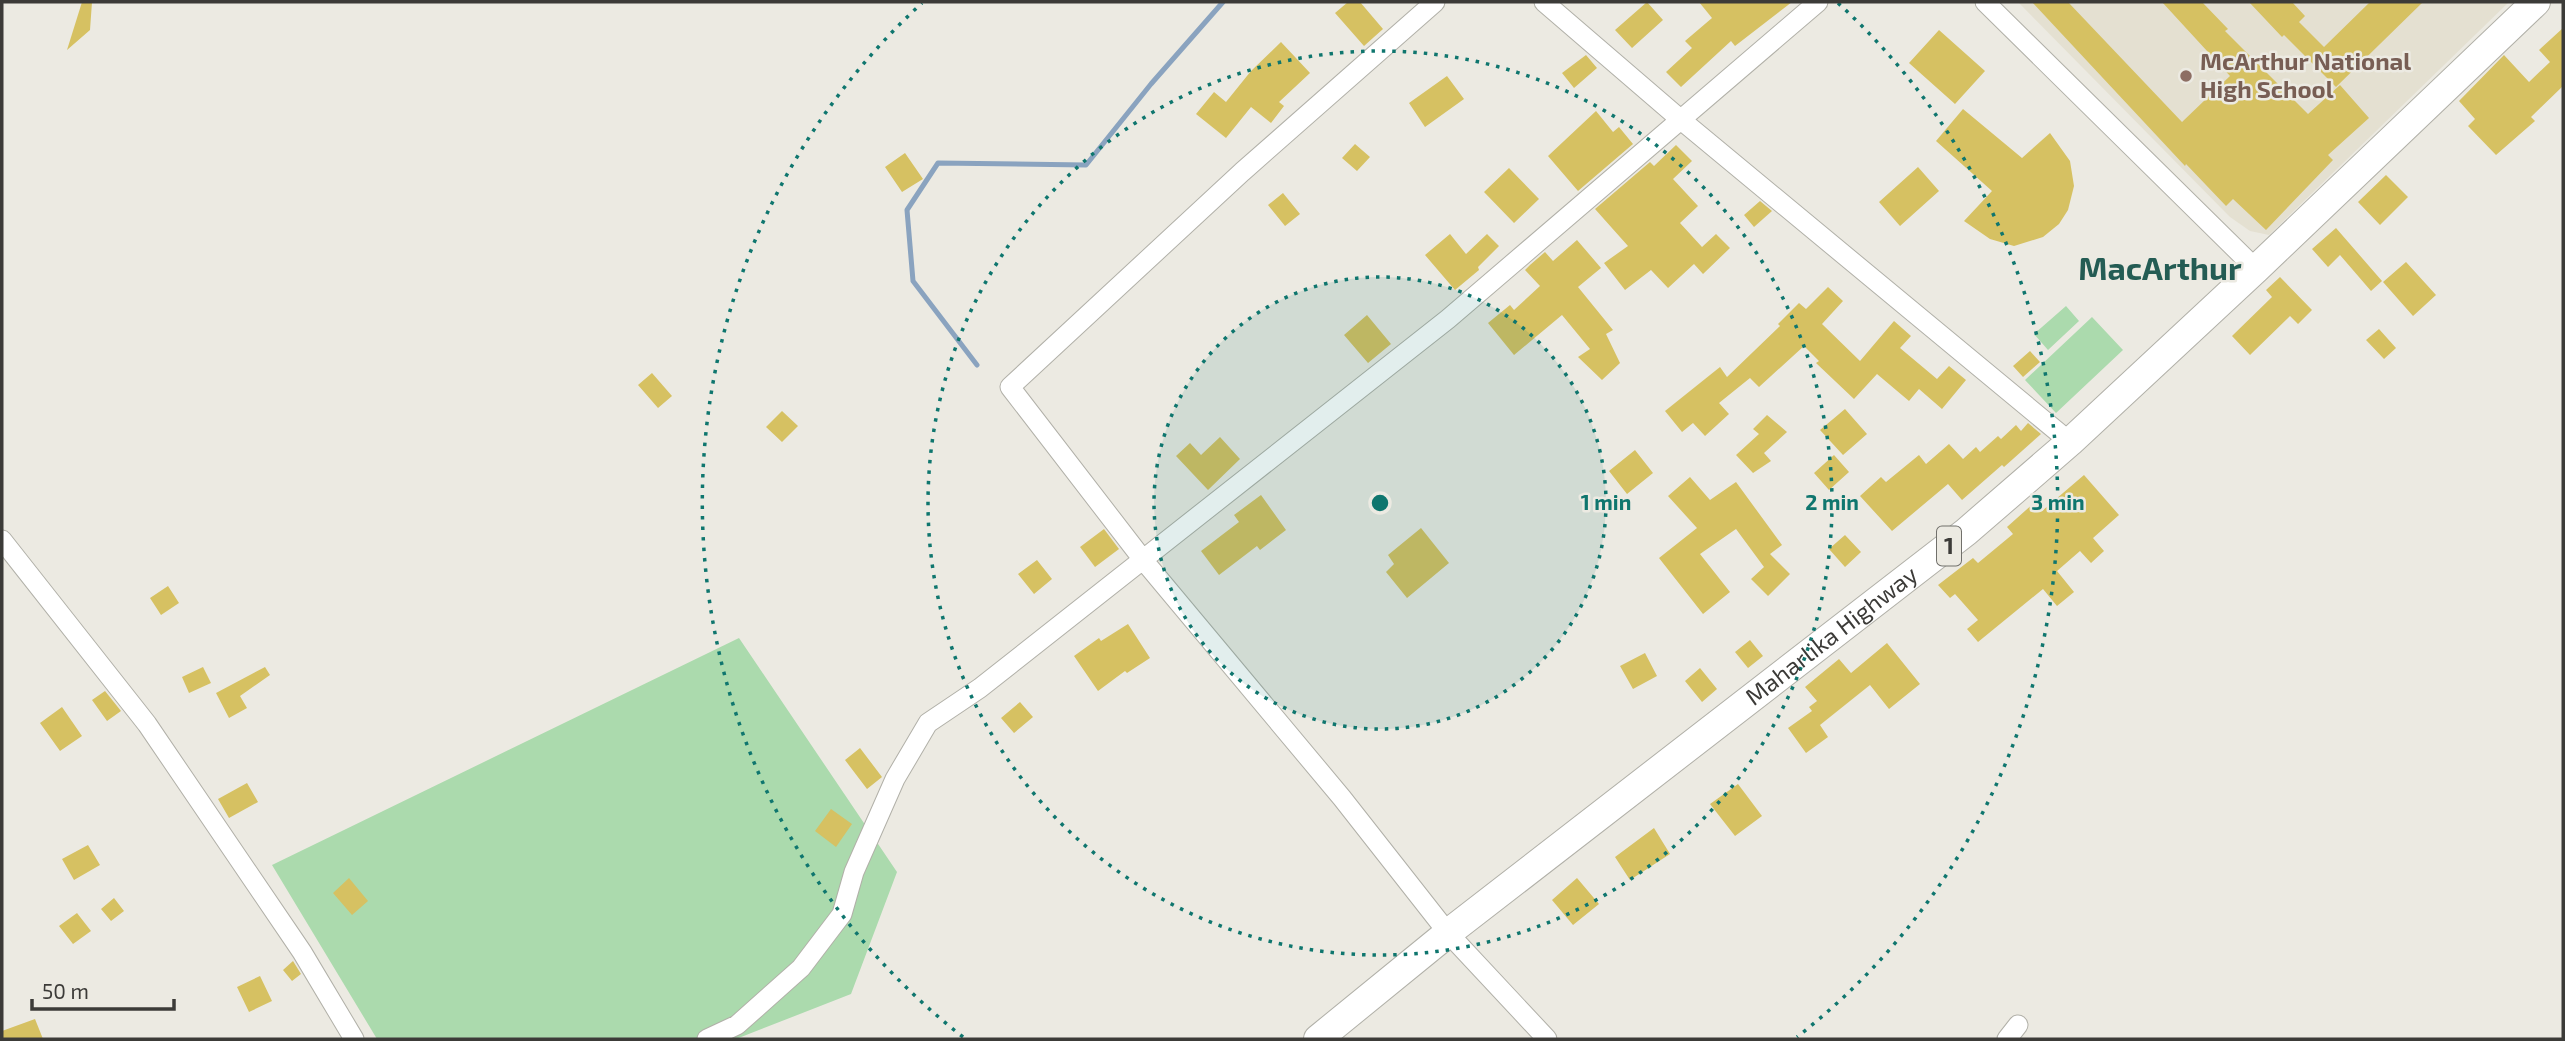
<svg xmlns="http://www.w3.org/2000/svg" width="2565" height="1041" font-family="'Exo 2',sans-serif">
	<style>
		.built { fill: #e4e0d1 }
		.green { fill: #abdaad }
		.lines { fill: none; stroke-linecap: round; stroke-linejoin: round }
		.stream { stroke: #8aa3bf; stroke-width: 5 }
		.building { fill: #d6c162 }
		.minor-casing { stroke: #b1b0a8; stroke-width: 21 }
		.highway-casing { stroke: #b1b0a8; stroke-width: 30 }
		.minor { stroke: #fff; stroke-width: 19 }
		.highway { stroke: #fff; stroke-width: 28 }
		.ring { fill: none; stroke: #0f766e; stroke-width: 3.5; stroke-dasharray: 3.5 7 }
		.education-dot { fill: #8d6e63; stroke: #eceae2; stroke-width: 2.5 }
		.labels { text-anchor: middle; stroke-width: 5; stroke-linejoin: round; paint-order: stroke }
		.shield { fill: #eceae2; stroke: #71706b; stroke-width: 2 }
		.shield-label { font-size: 23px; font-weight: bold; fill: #3c3b38 }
		.education-label { font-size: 24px; font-weight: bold; fill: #785e54; stroke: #eceae2; text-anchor: start }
		.street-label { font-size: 24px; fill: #3c3b38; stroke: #eceae2 }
		.district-label { font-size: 32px; font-weight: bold; fill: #245c54; stroke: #eceae2 }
		.centre { fill: #0f766e; stroke: #eceae2; stroke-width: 3.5 }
		.ring-label { font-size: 21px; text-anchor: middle; font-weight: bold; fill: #0f766e; stroke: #eceae2; stroke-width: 5; stroke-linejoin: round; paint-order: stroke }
	</style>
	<rect width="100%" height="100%" fill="#eceae2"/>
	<path class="built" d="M 2018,2 L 2509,2 L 2269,235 L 2250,231 L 2230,217 Z"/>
	<path class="green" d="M 2066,306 L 2079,321 L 2048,350 L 2034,334 Z
		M 2092,317 L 2123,350 L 2056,413 L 2025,380 Z
		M 739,638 L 897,872 L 851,994 L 736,1039 L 377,1039 L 272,865 Z"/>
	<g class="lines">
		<path class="stream" d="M 977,365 L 913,281 L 907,210 L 938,163 L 1086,165 L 1151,84 L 1223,2"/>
	</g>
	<path class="building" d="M 82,2 L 92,2 L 90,30 L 67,50 Z
		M 1348,2 L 1360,2 L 1383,29 L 1364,46 L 1335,13 Z
		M 1647,2 L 1663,20 L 1632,48 L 1615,30 Z
		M 1699,2 L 1792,2 L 1735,46 L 1731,41 L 1681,87 L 1666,72 L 1692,48 L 1685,41 L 1712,18 Z
		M 2032,2 L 2068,2 L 2182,122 L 2230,76 L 2162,2 L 2202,2 L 2228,29 L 2225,31 L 2308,114 L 2340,85 L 2369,118 L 2328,155 L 2333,160 L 2266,230 L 2233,199 L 2226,206 L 2186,164 L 2185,166 Z
		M 2249,2 L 2292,2 L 2305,16 L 2299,22 L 2324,47 L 2370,2 L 2423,2 L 2336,87 L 2284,35 L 2282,37 Z
		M 2563,28 L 2563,86 L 2531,117 L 2535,121 L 2496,155 L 2468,126 L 2475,119 L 2459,101 L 2504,55 L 2529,82 L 2550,62 L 2539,50 Z
		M 1939,30 L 1985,71 L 1955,104 L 1909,63 Z
		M 1281,42 L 1310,73 L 1279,102 L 1284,106 L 1271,123 L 1251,107 L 1226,138 L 1196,114 L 1214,92 L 1226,102 L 1251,71 Z
		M 1586,55 L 1597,68 L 1574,88 L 1562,73 Z
		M 1447,76 L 1464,99 L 1425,127 L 1409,103 Z
		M 1963,109 L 2022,158 L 2050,133 L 2070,161 L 2074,186 L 2068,210 L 2059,224 L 2043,237 L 2014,246 L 1990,239 L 1964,221 L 1992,191 L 1936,141 Z
		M 1596,111 L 1613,132 L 1619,127 L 1633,144 L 1578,191 L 1548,156 Z
		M 1355,144 L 1370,157 L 1357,171 L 1342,158 Z
		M 1676,145 L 1692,161 L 1673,179 L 1698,206 L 1680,223 L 1702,247 L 1716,234 L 1730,248 L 1703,274 L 1694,264 L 1668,288 L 1651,270 L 1625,290 L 1604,263 L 1628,246 L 1595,209 L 1650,162 L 1654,166 Z
		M 905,153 L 923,179 L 902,192 L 885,167 Z
		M 1918,167 L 1939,191 L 1900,226 L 1879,202 Z
		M 1509,168 L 1539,199 L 1514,223 L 1484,192 Z
		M 2386,175 L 2408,197 L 2380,225 L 2358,202 Z
		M 1283,193 L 1300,214 L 1285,226 L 1268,205 Z
		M 1760,201 L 1772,211 L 1754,227 L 1744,215 Z
		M 2336,228 L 2382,281 L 2371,291 L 2340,255 L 2328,267 L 2312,249 Z
		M 1450,234 L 1466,254 L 1487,234 L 1499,246 L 1478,267 L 1479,270 L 1455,290 L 1425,255 Z
		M 1577,240 L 1601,268 L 1578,287 L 1613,330 L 1606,334 L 1620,363 L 1602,380 L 1578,357 L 1590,349 L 1562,315 L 1514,355 L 1488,323 L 1510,305 L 1514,310 L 1540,286 L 1525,270 L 1530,265 L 1545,252 L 1553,261 Z
		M 2406,262 L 2436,295 L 2413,316 L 2383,282 Z
		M 2280,277 L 2312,310 L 2298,324 L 2290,316 L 2250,355 L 2232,336 L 2272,297 L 2266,290 Z
		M 1828,287 L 1843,301 L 1822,324 L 1860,361 L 1894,321 L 1911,336 L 1900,348 L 1937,379 L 1949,366 L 1966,380 L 1942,409 L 1919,389 L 1909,401 L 1877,374 L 1854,399 L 1816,363 L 1819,361 L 1804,346 L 1759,387 L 1750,378 L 1719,403 L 1729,414 L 1705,436 L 1693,423 L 1682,432 L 1665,411 L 1720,367 L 1727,377 L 1780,326 L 1778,324 L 1799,303 L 1806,309 Z
		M 1367,315 L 1391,344 L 1368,363 L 1344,335 Z
		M 2379,329 L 2396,348 L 2384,359 L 2366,340 Z
		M 2030,351 L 2040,362 L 2023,377 L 2013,366 Z
		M 652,373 L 672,396 L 658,408 L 638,385 Z
		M 1845,409 L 1867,434 L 1843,455 L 1820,430 Z
		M 782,411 L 798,426 L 782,442 L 766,427 Z
		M 1767,415 L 1787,432 L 1764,453 L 1771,461 L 1753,473 L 1736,455 L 1759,434 L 1753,429 Z
		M 2028,423 L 2041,434 L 2004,467 L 2002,465 L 1962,500 L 1948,484 L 1892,531 L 1860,496 L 1881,477 L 1886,482 L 1919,455 L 1926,464 L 1949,444 L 1963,459 L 1976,447 L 1980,452 L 1998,436 L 2001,439 L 2016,425 L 2021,431 Z
		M 1220,437 L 1240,459 L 1208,490 L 1176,456 L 1190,443 L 1201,455 Z
		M 1635,450 L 1653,473 L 1627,494 L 1609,471 Z
		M 1834,455 L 1849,472 L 1829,490 L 1814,473 Z
		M 2084,475 L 2119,515 L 2093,538 L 2104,551 L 2091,563 L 2080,551 L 2057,571 L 2074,592 L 2057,606 L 2043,589 L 1978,642 L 1967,629 L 1978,620 L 1955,594 L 1950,598 L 1938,585 L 1973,558 L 1978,563 L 2013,534 L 2007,527 L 2035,502 L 2042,511 Z
		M 1690,477 L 1710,500 L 1736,482 L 1782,545 L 1770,554 L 1790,574 L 1768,596 L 1751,579 L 1764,567 L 1736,529 L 1700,554 L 1730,592 L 1703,614 L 1659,558 L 1697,528 L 1668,496 Z
		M 1261,495 L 1286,530 L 1260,550 L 1257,546 L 1219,575 L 1201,551 L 1239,522 L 1234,515 Z
		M 1421,528 L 1449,563 L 1407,598 L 1386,572 L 1394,564 L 1388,555 Z
		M 1104,529 L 1119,549 L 1095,567 L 1080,547 Z
		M 1845,535 L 1861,552 L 1845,567 L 1829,549 Z
		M 1037,560 L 1052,579 L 1034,594 L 1018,574 Z
		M 168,586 L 179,603 L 161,615 L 150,598 Z
		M 1128,624 L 1150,658 L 1127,673 L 1125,671 L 1098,691 L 1074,656 L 1099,638 L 1101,641 Z
		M 1750,640 L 1763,656 L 1748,668 L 1735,652 Z
		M 1887,643 L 1920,684 L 1889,709 L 1870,685 L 1820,725 L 1828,737 L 1806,753 L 1788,728 L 1812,711 L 1809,707 L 1817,701 L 1805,687 L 1839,659 L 1851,673 Z
		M 1645,653 L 1657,676 L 1633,689 L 1620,666 Z
		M 203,667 L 211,683 L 189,693 L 182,677 Z
		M 265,667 L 270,675 L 240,696 L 247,708 L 229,718 L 216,693 Z
		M 1700,668 L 1717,689 L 1702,702 L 1685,681 Z
		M 105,691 L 121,711 L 107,721 L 92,700 Z
		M 1020,702 L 1033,717 L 1014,733 L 1001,718 Z
		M 62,707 L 82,736 L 60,751 L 40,723 Z
		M 860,748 L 882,777 L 867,789 L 845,760 Z
		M 247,783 L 258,802 L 229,818 L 218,799 Z
		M 1738,784 L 1762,816 L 1735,836 L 1710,804 Z
		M 831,809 L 852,824 L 836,847 L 815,831 Z
		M 1654,828 L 1670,854 L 1630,880 L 1615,857 Z
		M 88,845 L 100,865 L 74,880 L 62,859 Z
		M 349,878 L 368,901 L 352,915 L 333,893 Z
		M 1577,878 L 1599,904 L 1573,925 L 1552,900 Z
		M 114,898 L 124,911 L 111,921 L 101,909 Z
		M 77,913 L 91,931 L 73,944 L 59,926 Z
		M 293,961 L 301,974 L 292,981 L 283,970 Z
		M 260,976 L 272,1001 L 249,1012 L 237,987 Z
		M 35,1019 L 43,1039 L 2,1039 L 2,1031 Z"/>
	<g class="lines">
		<g class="minor-casing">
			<path id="minor" d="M 1435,2 L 1242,172 L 1010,387 L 1144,561 L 1342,798 L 1448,933 L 1547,1039
				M 1544,2 L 1680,119 L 2070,442
				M 1985,2 L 2256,269
				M 2,540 L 147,724 L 302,952 L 354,1039
				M 707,1039 L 737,1025 L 801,968 L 842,914 L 854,872 L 895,779 L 928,723 L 980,688 L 1448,319 L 1818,2
				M 2007,1039 L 2018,1025"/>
		</g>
		<g class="highway-casing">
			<g id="highway">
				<path id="s1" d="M 1318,1039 L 1448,933 L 1966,532 L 2070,442 L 2256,269 L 2536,2"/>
			</g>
		</g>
		<use href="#minor" class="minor"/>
		<use href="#highway" class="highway"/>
	</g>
	<circle cx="1380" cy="503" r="226" fill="#0f766e" fill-opacity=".12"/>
	<g class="ring">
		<circle cx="1380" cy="503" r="226"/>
		<circle cx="1380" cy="503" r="452"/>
		<path d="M963 1037A678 678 0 0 1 922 3M1838 3A678 678 0 0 1 1797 1037"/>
	</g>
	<circle class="education-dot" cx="2186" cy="76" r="7"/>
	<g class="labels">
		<rect class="shield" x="1937" y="526.5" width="24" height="39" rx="5"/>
		<g class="shield-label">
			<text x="1949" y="554">1</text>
		</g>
		<g class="education-label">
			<text x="2200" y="70">McArthur National<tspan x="2200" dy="28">High School</tspan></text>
		</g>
		<g class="street-label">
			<text dy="8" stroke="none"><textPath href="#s1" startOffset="653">Maharlika Highway</textPath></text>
		</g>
		<g class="district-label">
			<text x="2160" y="280">MacArthur</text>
		</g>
	</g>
	<circle cx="1380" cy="503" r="10" class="centre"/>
	<g class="ring-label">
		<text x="1606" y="510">1 min</text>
		<text x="1832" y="510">2 min</text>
		<text x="2058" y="510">3 min</text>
	</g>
	<rect width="2565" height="1041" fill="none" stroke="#3c3b38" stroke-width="7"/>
	<path d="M32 999v10h142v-10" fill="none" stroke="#3c3b38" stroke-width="3.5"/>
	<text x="42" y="999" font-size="21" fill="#3c3b38" stroke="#eceae2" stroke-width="5" paint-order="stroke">50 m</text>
</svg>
